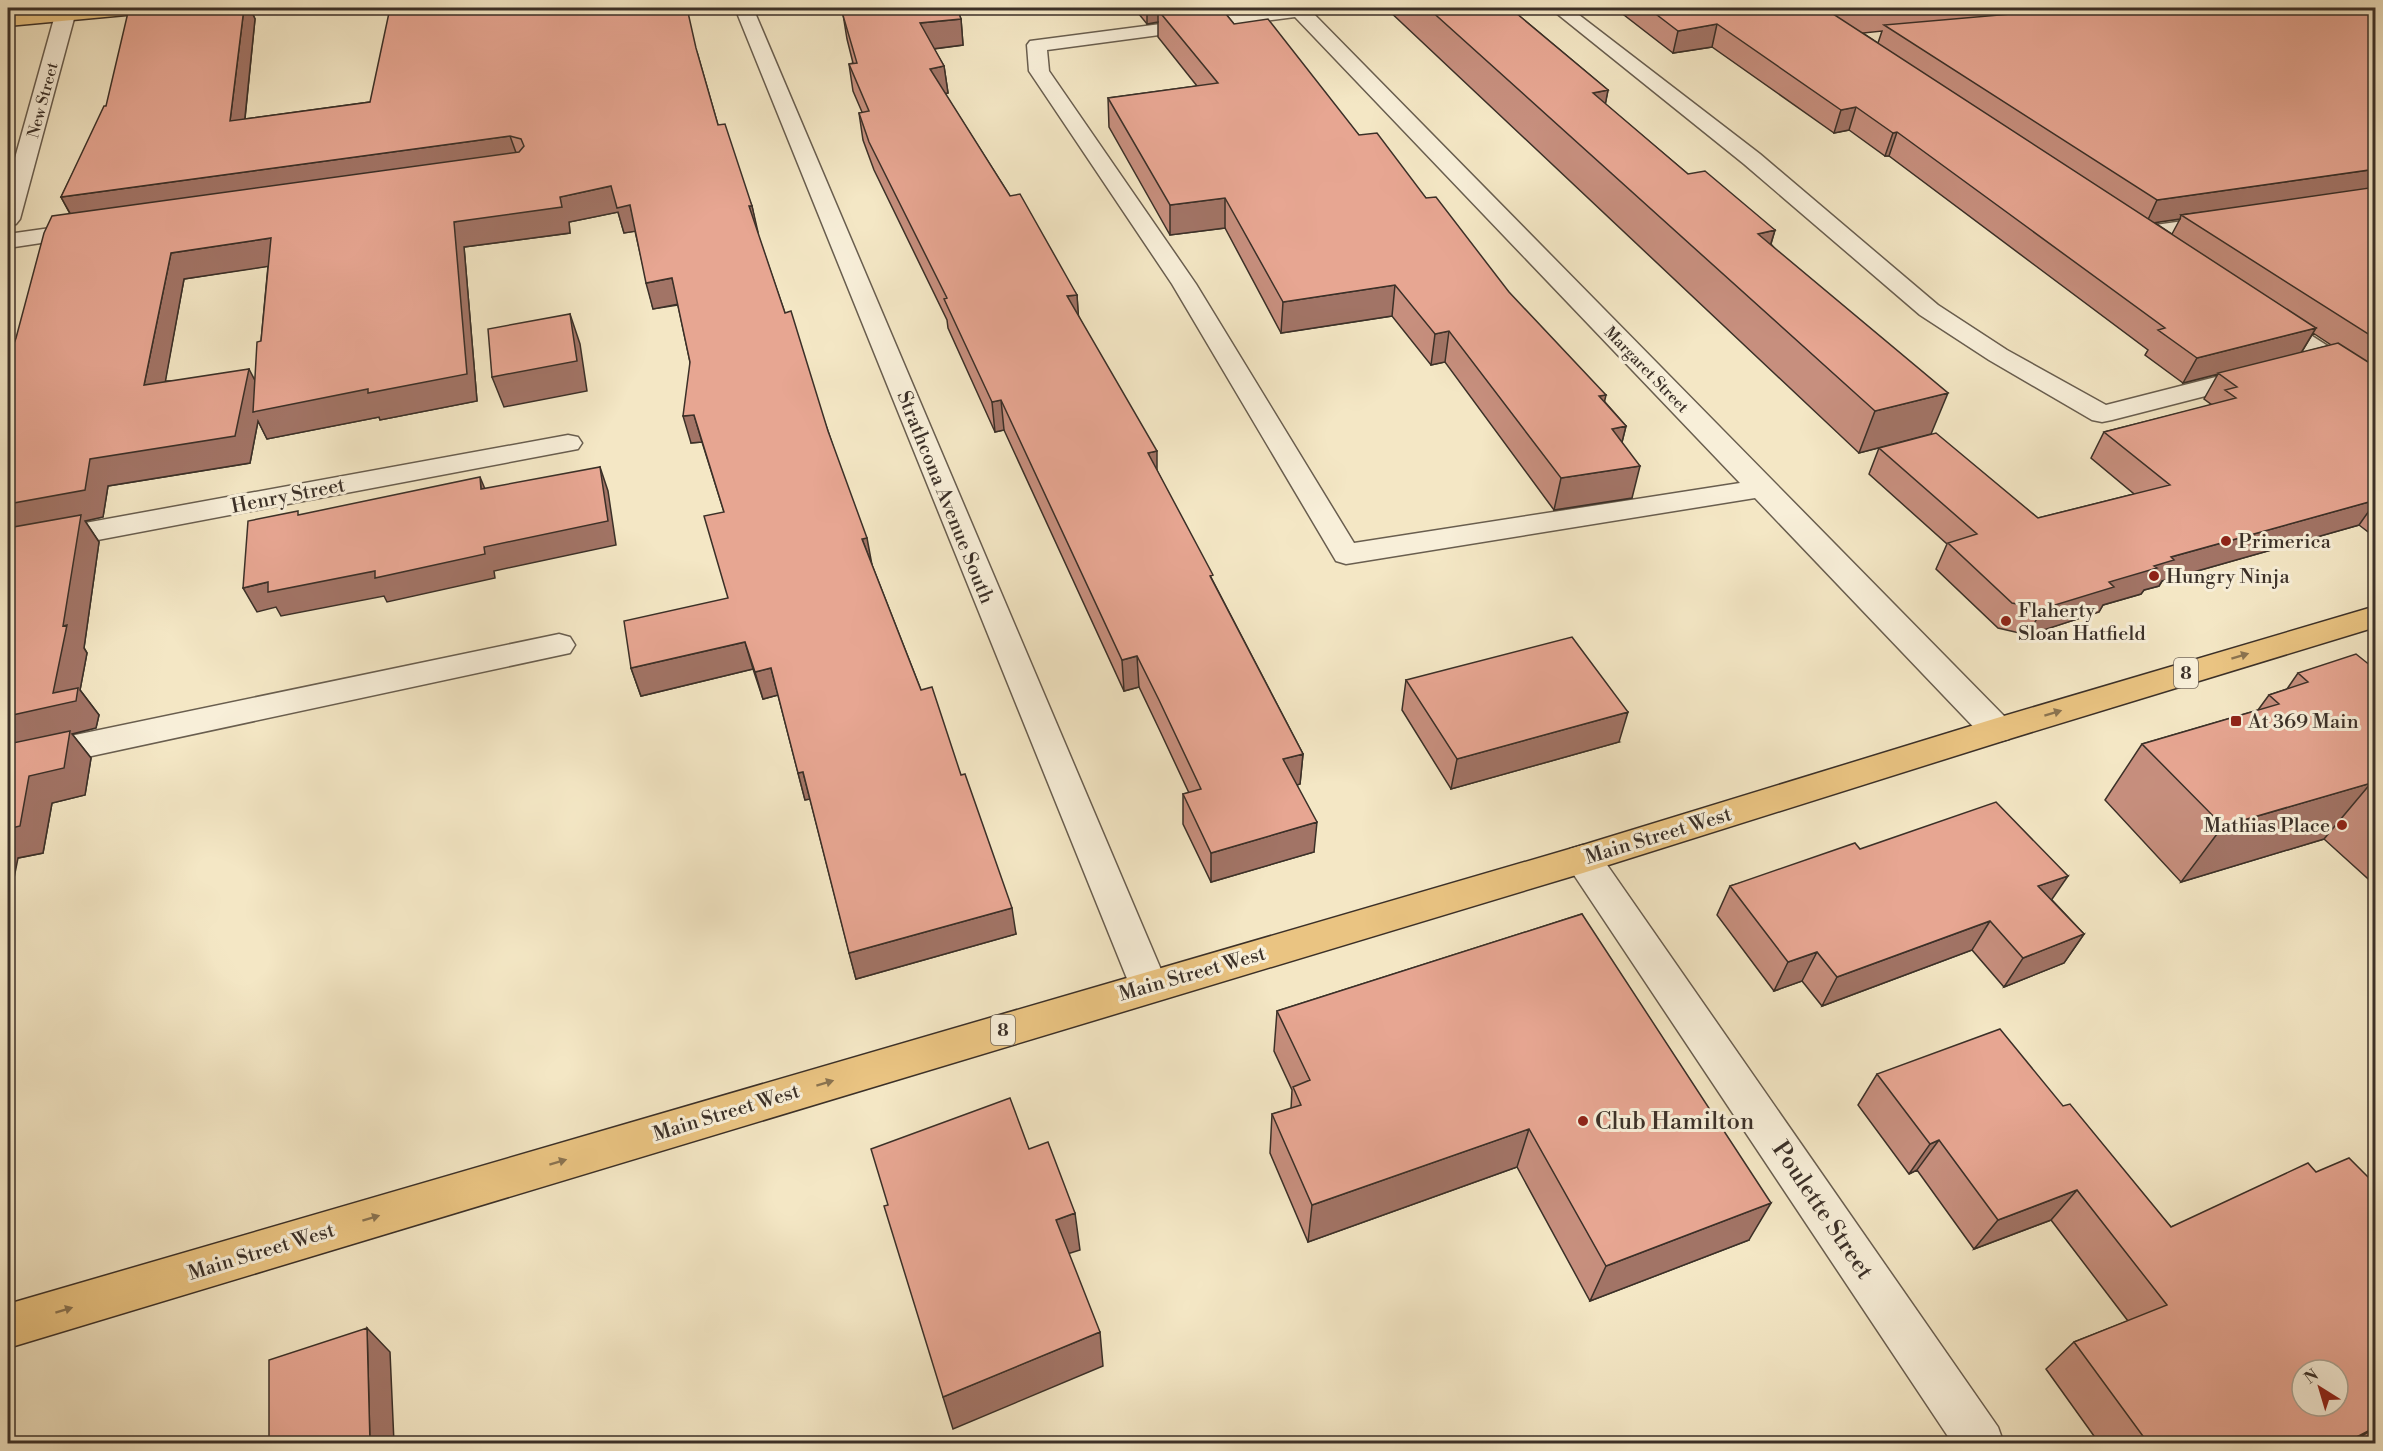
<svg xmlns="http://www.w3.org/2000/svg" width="2383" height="1451" font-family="'Libre Bodoni',serif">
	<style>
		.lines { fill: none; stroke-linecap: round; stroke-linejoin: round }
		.minor-casing { stroke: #695e4f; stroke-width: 3 }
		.major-casing { stroke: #3b3028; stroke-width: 3 }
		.minor { fill: #f8efd9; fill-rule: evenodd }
		.major { fill: #eac482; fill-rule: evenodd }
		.wall { fill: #c78f7e; stroke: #3b3028; stroke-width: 1.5; fill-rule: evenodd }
		.shaded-wall { fill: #a27466; stroke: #3b3028; stroke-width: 1.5 }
		.building { fill: #e7a692; stroke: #3b3028; stroke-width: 1.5; fill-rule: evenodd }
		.oneway { fill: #8a7350 }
		.poi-dot { fill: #8f2418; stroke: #f8efd9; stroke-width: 2 }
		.labels { text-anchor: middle; stroke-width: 6; stroke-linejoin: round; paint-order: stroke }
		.far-street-label { font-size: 16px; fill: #3b3028; stroke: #f8efd9 }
		.shield { fill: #f8efd9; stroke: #74695d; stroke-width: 1.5 }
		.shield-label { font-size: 18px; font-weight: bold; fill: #3b3028 }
		.street-label { font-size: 20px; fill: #3b3028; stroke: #f8efd9 }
		.poi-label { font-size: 20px; fill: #3b3028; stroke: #f8efd9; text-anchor: start }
		.near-poi-label { font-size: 24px; fill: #3b3028; stroke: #f8efd9; text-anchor: start }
		.near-street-label { font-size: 24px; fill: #3b3028; stroke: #f8efd9 }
	</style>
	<rect width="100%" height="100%" fill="#f4e7c5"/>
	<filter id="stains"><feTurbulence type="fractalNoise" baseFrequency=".00333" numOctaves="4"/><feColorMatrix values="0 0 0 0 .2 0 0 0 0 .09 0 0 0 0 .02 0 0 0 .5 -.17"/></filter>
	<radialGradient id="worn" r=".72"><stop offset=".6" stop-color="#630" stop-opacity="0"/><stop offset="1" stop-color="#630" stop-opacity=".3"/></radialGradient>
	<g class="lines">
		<g class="minor-casing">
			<path id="minor" d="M 735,8 L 753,8 L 1168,986 L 1162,997 L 1149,1002 L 1136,997 L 1130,986 Z
				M 1284,8 L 1308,8 L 2009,721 L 2014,730 L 2009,739 L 1997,742 L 1985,739 L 1755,498 L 1346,564 L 1336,561 L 1172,284 L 1029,71 L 1027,45 L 1030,41 ZM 1295,17 L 1740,483 L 1354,543 L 1196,284 L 1049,71 L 1047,50 Z
				M 1550,8 L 1570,8 L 1760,154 L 1938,305 L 2007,350 L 2106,405 L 2255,367 L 2264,369 L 2268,375 L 2264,381 L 2112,420 L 2102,422 L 2092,420 L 1989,360 L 1920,315 L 1744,164 Z
				M 65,9 L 72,11 L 75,15 L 20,219 L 16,224 L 8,226 L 8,183 L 55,15 L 58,11 Z
				M 2219,216 L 2227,218 L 2231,223 L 2227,228 L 2141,241 L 2133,239 L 2129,234 L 2133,229 L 2141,227 Z
				M 86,223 L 94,225 L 98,230 L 94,235 L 8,248 L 8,234 Z
				M 2269,311 L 2278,314 L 2376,377 L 2376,397 L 2367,395 L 2260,324 L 2256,319 L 2260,314 Z
				M 568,435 L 578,437 L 582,443 L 578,449 L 8,557 L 8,537 Z
				M 559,634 L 570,637 L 575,645 L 570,653 L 8,774 L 8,749 Z
				M 1583,845 L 1596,849 L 1998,1427 L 2004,1444 L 1953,1444 L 1570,869 L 1565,859 L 1570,849 Z"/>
		</g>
		<g class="major-casing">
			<path id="major" d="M 81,8 L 146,8 L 144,12 L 137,14 L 8,26 L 8,14 Z
				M 2376,606 L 2376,627 L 2009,739 L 1583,873 L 8,1348 L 8,1304 L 1583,845 L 1997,718 Z"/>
		</g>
		<use href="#minor" class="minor"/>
		<use href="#major" class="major"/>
	</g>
	<path class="wall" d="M 244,8 L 250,8 L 255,19 L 245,119 L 370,102 L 697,52 L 718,125 L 752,206 L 757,232 L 785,313 L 828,431 L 872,565 L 921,690 L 961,775 L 1016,934 L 856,979 L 810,799 L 805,800 L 778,695 L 763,699 L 753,669 L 641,696 L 631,668 L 728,598 L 724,512 L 702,442 L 691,443 L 690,362 L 678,305 L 653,309 L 635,231 L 624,233 L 618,212 L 569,222 L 570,233 L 464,247 L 477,401 L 380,420 L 379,417 L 267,439 L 258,421 L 250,463 L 108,486 L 103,517 L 85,521 L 99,542 L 84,648 L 87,653 L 80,690 L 99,715 L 96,728 L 72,734 L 91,758 L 85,795 L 52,803 L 43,853 L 18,858 L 70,214 L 61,197 L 106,106 ZM 268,266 L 261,341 L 255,380 L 165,381 L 184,279 Z
		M 842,8 L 957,8 L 961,19 L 963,45 L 934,49 L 944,66 L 948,93 L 945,94 L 1010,196 L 1077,295 L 1078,315 L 1213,581 L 1303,754 L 1300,784 L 1297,785 L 1314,852 L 1211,882 L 1183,824 L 1183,794 L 1189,793 L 1160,731 L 1139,687 L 1124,691 L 1004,430 L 995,432 L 948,328 L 947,320 L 874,170 L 863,140 L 859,113 L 862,112 L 853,91 L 849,64 L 853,63 L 847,39 Z
		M 1134,8 L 1221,8 L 1234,24 L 1359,135 L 1426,198 L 1626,426 L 1622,442 L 1632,498 L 1554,510 L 1445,362 L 1431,365 L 1392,316 L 1281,333 L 1225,228 L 1170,235 L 1109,127 L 1108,98 L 1197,86 L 1158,37 L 1158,22 L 1147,24 Z
		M 1386,8 L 1510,8 L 1608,90 L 1605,104 L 1688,174 L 1775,230 L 1771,244 L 1931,434 L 2038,518 L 2134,494 L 2091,458 L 2104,432 L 2212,405 L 2204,399 L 2218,374 L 2183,383 L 2145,355 L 2148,350 L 1889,156 L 1885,156 L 1849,130 L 1834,133 L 1712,47 L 1673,53 L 1615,8 L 2376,8 L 2376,538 L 2359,525 L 2162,581 L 2159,586 L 2144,590 L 2141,594 L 2103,605 L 2099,612 L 2028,635 L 1998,628 L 1936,569 L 1947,544 L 1869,474 L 1879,448 L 1902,442 L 1859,453 ZM 1882,31 L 1878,43 L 1863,33 ZM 2180,219 L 2172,234 L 2154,222 ZM 2313,333 L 2331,345 L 2301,353 Z
		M 2376,670 L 2376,886 L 2324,839 L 2181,882 L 2105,800 L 2142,744 L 2258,710 L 2269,695 L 2287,689 L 2298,673 Z
		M 1406,680 L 1619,742 L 1451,789 L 1402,710 Z
		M 1860,849 L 2052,900 L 2084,934 L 2064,963 L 2004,987 L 1972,950 L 1822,1006 L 1802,981 L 1774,991 L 1717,915 L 1730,886 Z
		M 1582,914 L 1749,1240 L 1590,1301 L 1517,1167 L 1308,1242 L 1270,1153 L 1272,1114 L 1291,1109 L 1292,1090 L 1274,1051 L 1277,1011 Z
		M 1877,1074 L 2063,1106 L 2171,1227 L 2316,1172 L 2376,1185 L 2376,1443 L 2099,1443 L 2046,1369 L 2074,1342 L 2128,1321 L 2051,1220 L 1974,1249 L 1917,1170 L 1909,1174 L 1858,1105 Z"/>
	<path class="shaded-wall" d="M 8,8 L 22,8 L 20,11 L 8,12 Z
		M 244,8 L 250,8 L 255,19 L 242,146 L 230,121 Z
		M 1147,8 L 1206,8 L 1158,10 L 1158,22 L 1147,24 Z
		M 961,19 L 963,45 L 924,50 L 920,23 Z
		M 1717,24 L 1712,47 L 1673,53 L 1678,31 Z
		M 944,66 L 948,93 L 933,96 L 930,69 Z
		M 1608,90 L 1601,128 L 1593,93 Z
		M 1856,107 L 1849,130 L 1834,133 L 1841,110 Z
		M 1897,132 L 1889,156 L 1885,156 L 1893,133 Z
		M 510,136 L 519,161 L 75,222 L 61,197 Z
		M 2376,169 L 2376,191 L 2181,215 L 2180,219 L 2146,224 L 2157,200 Z
		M 611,186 L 630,205 L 637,231 L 624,233 L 618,212 L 569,222 L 570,233 L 464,247 L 477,401 L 380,420 L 379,417 L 267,439 L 258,421 L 250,463 L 108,486 L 103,517 L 85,521 L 99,542 L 84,648 L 87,653 L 80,690 L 99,715 L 96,728 L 72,734 L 91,758 L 85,795 L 52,803 L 43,853 L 18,858 L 8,908 L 8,716 L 53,693 L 8,535 L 8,504 L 90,459 L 249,369 L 263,396 L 454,222 L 560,197 Z
		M 1225,198 L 1225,228 L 1170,235 L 1170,205 Z
		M 749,206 L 752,206 L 758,232 L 755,232 Z
		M 1775,230 L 1763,269 L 1758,234 Z
		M 271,238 L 284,264 L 184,279 L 160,411 L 144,385 L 171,253 Z
		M 672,278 L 679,304 L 653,309 L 646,283 Z
		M 1395,285 L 1392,316 L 1281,333 L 1283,302 Z
		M 1077,295 L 1079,324 L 1067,296 Z
		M 570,314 L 580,344 L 587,391 L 504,407 L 492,377 Z
		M 2316,328 L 2301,353 L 2183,383 L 2197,358 Z
		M 1449,331 L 1445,362 L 1431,365 L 1435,334 Z
		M 1948,393 L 1931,434 L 1859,453 L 1875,411 Z
		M 1606,395 L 1599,426 L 1599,396 Z
		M 1001,400 L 1004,430 L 995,432 L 992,402 Z
		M 694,415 L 702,442 L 691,443 L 683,416 Z
		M 1626,426 L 1618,458 L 1612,429 Z
		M 1157,451 L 1157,481 L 1148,453 Z
		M 1640,466 L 1632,498 L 1554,510 L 1561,478 Z
		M 600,467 L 608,491 L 616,545 L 494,571 L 495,578 L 387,602 L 384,596 L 281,616 L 276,607 L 257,612 L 243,588 L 268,582 L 375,571 L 484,547 Z
		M 480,477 L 490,501 L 481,489 Z
		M 2376,500 L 2376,501 L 2359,525 L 2162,581 L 2159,586 L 2144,590 L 2141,594 L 2103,605 L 2099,612 L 2028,635 L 2042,609 L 2171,557 Z
		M 867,538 L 872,565 L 862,539 Z
		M 745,642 L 753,669 L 641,696 L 631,668 Z
		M 1137,656 L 1139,687 L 1124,691 L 1122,660 Z
		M 771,668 L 778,695 L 763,699 L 755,672 Z
		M 1628,712 L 1619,742 L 1451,789 L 1457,759 Z
		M 1303,754 L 1300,784 L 1281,790 L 1283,759 Z
		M 803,772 L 810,799 L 805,800 L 798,773 Z
		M 2371,783 L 2324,839 L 2181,882 L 2223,826 Z
		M 1317,822 L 1314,852 L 1211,882 L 1211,853 Z
		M 2068,876 L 2048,905 L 2038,886 Z
		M 1012,908 L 1016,934 L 856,979 L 849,953 Z
		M 1990,921 L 1972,950 L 1822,1006 L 1837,977 Z
		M 2084,934 L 2064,963 L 2004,987 L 2023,958 Z
		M 1817,952 L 1802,981 L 1774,991 L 1788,962 Z
		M 1529,1129 L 1517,1167 L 1308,1242 L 1312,1205 Z
		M 1939,1140 L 1917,1170 L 1909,1174 L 1930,1144 Z
		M 2077,1190 L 2051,1220 L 1974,1249 L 1998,1220 Z
		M 1771,1203 L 1749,1240 L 1590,1301 L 1606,1266 Z
		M 1075,1213 L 1080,1250 L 1061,1256 L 1056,1220 Z
		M 367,1328 L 390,1352 L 394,1443 L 370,1443 Z
		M 1100,1332 L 1103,1366 L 953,1429 L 943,1397 Z
		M 2376,1427 L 2351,1443 L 2345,1443 Z"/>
	<path class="building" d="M 129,8 L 244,8 L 230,121 L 370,102 L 390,8 L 687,8 L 696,48 L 718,125 L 725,124 L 752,206 L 749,206 L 785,313 L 791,311 L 828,431 L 867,538 L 862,539 L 921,690 L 932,687 L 961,775 L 965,774 L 1012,908 L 849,953 L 803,772 L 798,773 L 771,668 L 755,672 L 745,642 L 631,668 L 624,621 L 728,598 L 704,516 L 724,512 L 694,415 L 683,416 L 690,362 L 672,278 L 646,283 L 630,205 L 617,208 L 611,186 L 560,197 L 562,207 L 454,222 L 467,374 L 368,393 L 368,389 L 253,412 L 257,342 L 261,341 L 271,238 L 171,253 L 144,385 L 249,369 L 235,436 L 90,459 L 85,490 L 8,504 L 8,360 L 16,338 L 44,233 L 52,216 L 519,152 L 524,146 L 521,139 L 510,136 L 61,197 L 104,106 L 106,106 Z
		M 845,8 L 957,8 L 961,19 L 920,23 L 944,66 L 930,69 L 1010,196 L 1020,194 L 1077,295 L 1067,296 L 1157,451 L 1148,453 L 1213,575 L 1210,576 L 1303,754 L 1283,759 L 1317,822 L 1211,853 L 1183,794 L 1201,789 L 1159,700 L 1137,656 L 1122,660 L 1001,400 L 992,402 L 944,299 L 947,298 L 869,142 L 859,113 L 869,111 L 849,64 L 857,63 L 842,12 L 846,12 Z
		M 1176,8 L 1221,8 L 1234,24 L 1268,19 L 1359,135 L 1377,133 L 1426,198 L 1436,197 L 1509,292 L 1606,395 L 1599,396 L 1626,426 L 1612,429 L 1640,466 L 1561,478 L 1449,331 L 1435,334 L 1395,285 L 1283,302 L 1225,198 L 1170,205 L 1108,98 L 1218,83 L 1158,10 Z
		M 1428,8 L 1510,8 L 1608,90 L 1593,93 L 1688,174 L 1705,171 L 1775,230 L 1758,234 L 1948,393 L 1875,411 Z
		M 1648,8 L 1824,8 L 2316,328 L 2197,358 L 2158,330 L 2165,328 L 1897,132 L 1893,133 L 1856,107 L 1841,110 L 1717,24 L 1678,31 Z
		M 1855,8 L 1907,8 L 1861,12 Z
		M 2082,8 L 2376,8 L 2376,169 L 2157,200 L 1884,25 Z
		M 2376,187 L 2376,339 L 2181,215 Z
		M 570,314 L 577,361 L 492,377 L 488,329 Z
		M 2338,343 L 2376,367 L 2376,500 L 2171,557 L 2174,560 L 2154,566 L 2157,568 L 2109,582 L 2114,587 L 2042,609 L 2012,603 L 1948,543 L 1977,534 L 1879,448 L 1936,433 L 2038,518 L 2170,485 L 2104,432 L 2236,398 L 2225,390 L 2237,387 L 2218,373 Z
		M 600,467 L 608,521 L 484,547 L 485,554 L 375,578 L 375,571 L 268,592 L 268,582 L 243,588 L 248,521 L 298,511 L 298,515 L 480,477 L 481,489 Z
		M 81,515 L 63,626 L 67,625 L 53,693 L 78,688 L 76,701 L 8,716 L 8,528 Z
		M 1572,637 L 1628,712 L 1457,759 L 1406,680 Z
		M 2356,654 L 2376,670 L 2376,787 L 2371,783 L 2223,826 L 2142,744 L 2279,704 L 2269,695 L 2308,682 L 2298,673 Z
		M 70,731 L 64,768 L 29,776 L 20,826 L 8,829 L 8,744 Z
		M 1996,802 L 2068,876 L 2038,886 L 2084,934 L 2023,958 L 1990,921 L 1837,977 L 1817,952 L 1788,962 L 1730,886 L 1855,843 L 1860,849 Z
		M 1582,914 L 1771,1203 L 1606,1266 L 1529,1129 L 1312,1205 L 1272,1114 L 1301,1105 L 1293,1087 L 1310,1080 L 1277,1011 Z
		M 2000,1029 L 2063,1106 L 2070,1104 L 2171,1227 L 2308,1163 L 2316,1172 L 2349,1158 L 2376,1185 L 2376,1427 L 2345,1443 L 2148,1443 L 2074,1342 L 2167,1305 L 2077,1190 L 1998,1220 L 1939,1140 L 1930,1144 L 1877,1074 ZM 2302,1370 L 2338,1370 L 2338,1406 L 2302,1406 Z
		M 1010,1098 L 1029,1149 L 1048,1142 L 1075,1213 L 1056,1220 L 1100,1332 L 943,1397 L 884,1206 L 888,1205 L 871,1149 Z
		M 367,1328 L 370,1443 L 269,1443 L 269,1360 Z"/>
	<defs><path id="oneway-solid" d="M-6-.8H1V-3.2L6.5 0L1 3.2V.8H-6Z" transform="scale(1.5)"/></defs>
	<g class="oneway">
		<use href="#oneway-solid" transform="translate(2240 656) rotate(-17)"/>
		<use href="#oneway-solid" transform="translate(2053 713) rotate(-17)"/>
		<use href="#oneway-solid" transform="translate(825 1083) rotate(-17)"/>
		<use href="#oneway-solid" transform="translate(558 1162) rotate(-17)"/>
		<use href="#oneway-solid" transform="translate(371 1218) rotate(-17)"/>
		<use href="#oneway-solid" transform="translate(64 1310) rotate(-17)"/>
	</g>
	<g class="poi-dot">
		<circle cx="2226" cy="541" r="6"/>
		<circle cx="2154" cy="576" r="6"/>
		<circle cx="2006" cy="621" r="6"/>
		<rect x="2230" y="715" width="12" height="12" rx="3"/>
		<circle cx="2342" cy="825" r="6"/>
		<circle cx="1583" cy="1121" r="6"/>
	</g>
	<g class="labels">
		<g class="far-street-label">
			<text transform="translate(42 100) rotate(-75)" y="6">New Street</text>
			<text transform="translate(1647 369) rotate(46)" y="6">Margaret Street</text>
		</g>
		<g class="shield">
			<rect x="2174" y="658" width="24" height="30" rx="4.5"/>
			<rect x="991" y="1015" width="24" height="30" rx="4.5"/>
		</g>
		<g class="shield-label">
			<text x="2186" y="679">8</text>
			<text x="1003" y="1036">8</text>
		</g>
		<g class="street-label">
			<text transform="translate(288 495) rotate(-11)" y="7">Henry Street</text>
			<text transform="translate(946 497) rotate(68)" y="7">Strathcona Avenue South</text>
			<text transform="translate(1658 835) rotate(-17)" y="7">Main Street West</text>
			<text transform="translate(1192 973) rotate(-16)" y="7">Main Street West</text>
			<text transform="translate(726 1112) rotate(-17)" y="7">Main Street West</text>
			<text transform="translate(261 1251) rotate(-17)" y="7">Main Street West</text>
		</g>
		<g class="poi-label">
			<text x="2238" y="548">Primerica</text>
			<text x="2166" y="583">Hungry Ninja</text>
			<text x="2018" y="617">Flaherty<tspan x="2018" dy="23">Sloan Hatfield</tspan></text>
			<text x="2248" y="728">At 369 Main</text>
			<text x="2330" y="832" text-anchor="end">Mathias Place</text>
		</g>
		<g class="near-poi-label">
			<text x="1595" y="1129">Club Hamilton</text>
		</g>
		<g class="near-street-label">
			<text transform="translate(1823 1210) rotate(56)" y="8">Poulette Street</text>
		</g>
	</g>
	<rect width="2383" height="1451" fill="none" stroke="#f4e7c5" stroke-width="30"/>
	<rect x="9" y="9" width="2365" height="1433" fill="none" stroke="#3b3028" stroke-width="3"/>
	<rect x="15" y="15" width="2353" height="1421" fill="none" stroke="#3b3028" stroke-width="1.5"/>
	<g transform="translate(2320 1388) rotate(323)"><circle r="28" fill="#f8efd9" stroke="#aca392" stroke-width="1.5"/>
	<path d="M0-4.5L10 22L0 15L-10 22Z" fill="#8f2418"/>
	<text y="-9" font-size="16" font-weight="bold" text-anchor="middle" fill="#3b3028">N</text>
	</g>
	<rect width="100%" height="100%" filter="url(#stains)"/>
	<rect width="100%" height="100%" fill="url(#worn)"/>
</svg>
